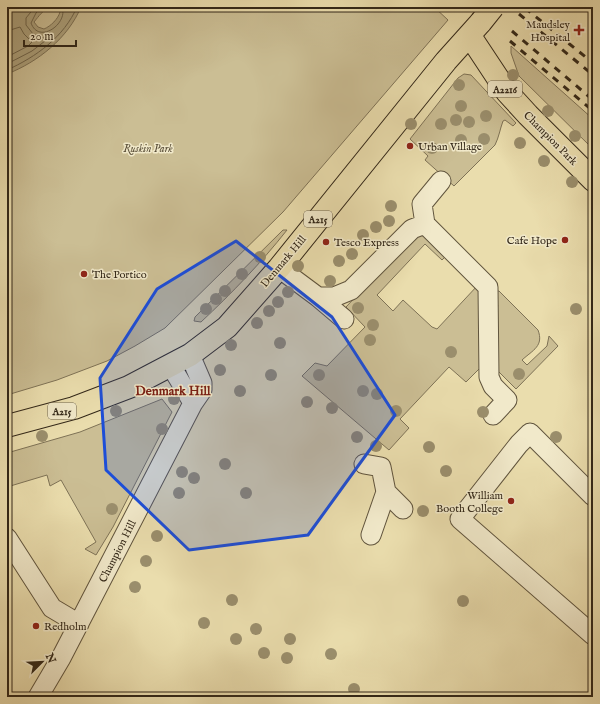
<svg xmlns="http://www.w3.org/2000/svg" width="600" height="704" font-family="'IM FELL English',serif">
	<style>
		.green { fill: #cbbe94; stroke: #7e7256 }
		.water { fill: #ab9f7a; stroke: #7b6f53 }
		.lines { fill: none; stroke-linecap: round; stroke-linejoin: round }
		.shore { stroke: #6e6349; stroke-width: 1 }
		.minor-casing { stroke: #60543d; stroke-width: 21 }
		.major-casing { stroke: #322718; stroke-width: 24 }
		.minor { stroke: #f1e9ca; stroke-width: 19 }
		.major { stroke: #eaddad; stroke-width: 22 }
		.rail { stroke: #322718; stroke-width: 3; stroke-dasharray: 7 7; stroke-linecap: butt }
		.major-bridge-casing { stroke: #322718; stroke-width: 24; stroke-linecap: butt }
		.major-bridge { stroke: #eaddad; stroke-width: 22 }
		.tree { fill: #9a8e6c }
		.marked { fill: #1d4ed8; fill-opacity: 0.2; stroke: #1d4ed8; stroke-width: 3; stroke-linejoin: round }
		.poi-dot { fill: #8f2418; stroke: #f1e9ca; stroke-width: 1.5 }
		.labels { text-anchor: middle; stroke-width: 3; stroke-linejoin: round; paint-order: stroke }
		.shield { fill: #f1e9ca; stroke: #6b614d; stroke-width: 1 }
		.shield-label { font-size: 10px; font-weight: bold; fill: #322718 }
		.poi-label { font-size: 11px; fill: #322718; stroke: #f1e9ca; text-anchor: start }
		.street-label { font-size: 11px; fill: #322718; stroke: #f1e9ca }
		.park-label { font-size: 11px; font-style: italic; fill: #584d37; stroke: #f1e9ca }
		.quarter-label { font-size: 13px; font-weight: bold; fill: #7a1f14; stroke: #f1e9ca }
	</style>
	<rect width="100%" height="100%" fill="#eaddad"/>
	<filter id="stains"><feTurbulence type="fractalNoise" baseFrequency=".005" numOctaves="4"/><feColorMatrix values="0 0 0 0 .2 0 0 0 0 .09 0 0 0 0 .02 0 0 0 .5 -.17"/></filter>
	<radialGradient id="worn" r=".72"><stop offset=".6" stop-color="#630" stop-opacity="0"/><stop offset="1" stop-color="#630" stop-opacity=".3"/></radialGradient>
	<path class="green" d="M 7,7 L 434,7 L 448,20 L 283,212 L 165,328 L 135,346 L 107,361 L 57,380 L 7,395 Z
		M 511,46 L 593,119 L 593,126 L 591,128 L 593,130 L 593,149 L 519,76 L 511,53 Z
		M 464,74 L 471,75 L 516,123 L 513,126 L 505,120 L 503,121 C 500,129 499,137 495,145 L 454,186 L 425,160 L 428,156 L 410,139 L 458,78 Z
		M 283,230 L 287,230 C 261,263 232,293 201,322 L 194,321 L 195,317 Z
		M 423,232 L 445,257 L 442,260 L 425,244 L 377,295 L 393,311 L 403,300 L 432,327 L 437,329 L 478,285 L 481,289 L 482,366 L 466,382 L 449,367 L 400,419 L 409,428 L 389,450 L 302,376 L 315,363 L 327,366 L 365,327 L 346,307 L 415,234 Z
		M 495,291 L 499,291 L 538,330 C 544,346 533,350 522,360 L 527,365 L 547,346 L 549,336 L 558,346 L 516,389 L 496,369 L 494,311 L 498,306 L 495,301 Z
		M 162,399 L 172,412 L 113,527 L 96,555 L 85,549 L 96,542 L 61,480 L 50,486 L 47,475 L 7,487 L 7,453 L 80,432 Z"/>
	<path class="water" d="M 16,7 L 50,7 C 43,10 39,16 34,22 L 38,27 L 44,29 C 51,26 58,19 60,12 L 55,7 L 81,7 C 68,38 38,62 7,74 L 7,18 Z"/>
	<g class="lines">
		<path class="shore" d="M 42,7 L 36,13 L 31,23 C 39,45 69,23 62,7
			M 7,31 L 20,27 L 24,34 L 32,42 L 28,46 L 7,57
			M 7,64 L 32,51 L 45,41 L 44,38 L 33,34 L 26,25 L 26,18 L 35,7
			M 7,70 C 36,57 64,37 77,7"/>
		<g class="minor-casing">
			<path id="minor" d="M 425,224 L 422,204 L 441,181
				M 279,268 L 318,297 L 334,297 L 351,290 L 412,229 L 425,224 L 488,287 L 489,377 L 493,386 L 507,400 L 493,415
				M 318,297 L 344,319
				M 171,366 L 193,403 L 202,390 L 202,383 L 190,355
				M 364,464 L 381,467 L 386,492 L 371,535
				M 386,492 L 403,509
				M 593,496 L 530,433 L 519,444 L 460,519 L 593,635
				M 7,538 L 52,608 L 79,624
				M 38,697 L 61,658 L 193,403"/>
		</g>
		<g class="major-casing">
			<path id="major" d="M 470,36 L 507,92 L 528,115 L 593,180
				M 7,426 L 74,408 L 129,387 L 190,355 L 227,327 L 279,268 L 446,61 L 481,22"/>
		</g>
		<use href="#minor" class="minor"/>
		<use href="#major" class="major"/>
		<path class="rail" d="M 525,8 L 593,63
			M 519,14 L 593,75
			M 512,31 L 593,100
			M 510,41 L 593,111"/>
		<g class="major-bridge-casing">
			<path id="major-bridge" d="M 481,22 L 493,7"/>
		</g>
		<use href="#major-bridge" class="major-bridge"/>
	</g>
	<g class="tree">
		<circle cx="513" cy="75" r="6"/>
		<circle cx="459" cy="85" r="6"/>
		<circle cx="461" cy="106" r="6"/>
		<circle cx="548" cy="111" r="6"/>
		<circle cx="486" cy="116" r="6"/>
		<circle cx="456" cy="120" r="6"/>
		<circle cx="469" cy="122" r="6"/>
		<circle cx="411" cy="124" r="6"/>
		<circle cx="441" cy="124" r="6"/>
		<circle cx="575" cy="136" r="6"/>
		<circle cx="484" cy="139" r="6"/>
		<circle cx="461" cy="140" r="6"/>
		<circle cx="520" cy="143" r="6"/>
		<circle cx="432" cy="148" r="6"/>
		<circle cx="544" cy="161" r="6"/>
		<circle cx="572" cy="182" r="6"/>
		<circle cx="391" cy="206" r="6"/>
		<circle cx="389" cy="221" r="6"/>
		<circle cx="376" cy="227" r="6"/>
		<circle cx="363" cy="235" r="6"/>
		<circle cx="352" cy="254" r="6"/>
		<circle cx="260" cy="257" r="6"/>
		<circle cx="339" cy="261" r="6"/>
		<circle cx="298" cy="266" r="6"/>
		<circle cx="242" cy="274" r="6"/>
		<circle cx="330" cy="281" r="6"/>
		<circle cx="225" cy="291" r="6"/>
		<circle cx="288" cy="292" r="6"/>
		<circle cx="216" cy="299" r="6"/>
		<circle cx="278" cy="302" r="6"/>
		<circle cx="358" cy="308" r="6"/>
		<circle cx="206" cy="309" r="6"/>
		<circle cx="576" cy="309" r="6"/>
		<circle cx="269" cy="311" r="6"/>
		<circle cx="257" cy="323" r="6"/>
		<circle cx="373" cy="325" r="6"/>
		<circle cx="370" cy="340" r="6"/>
		<circle cx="280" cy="343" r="6"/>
		<circle cx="231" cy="345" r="6"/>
		<circle cx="451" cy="352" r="6"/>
		<circle cx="220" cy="370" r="6"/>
		<circle cx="519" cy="374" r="6"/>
		<circle cx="271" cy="375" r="6"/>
		<circle cx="319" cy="375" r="6"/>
		<circle cx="240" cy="391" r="6"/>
		<circle cx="363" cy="391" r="6"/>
		<circle cx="377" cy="394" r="6"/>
		<circle cx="174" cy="399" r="6"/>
		<circle cx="307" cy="402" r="6"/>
		<circle cx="332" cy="408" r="6"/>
		<circle cx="116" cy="411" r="6"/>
		<circle cx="396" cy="411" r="6"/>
		<circle cx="483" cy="412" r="6"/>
		<circle cx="162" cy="429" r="6"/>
		<circle cx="42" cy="436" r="6"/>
		<circle cx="357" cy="437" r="6"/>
		<circle cx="556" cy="437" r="6"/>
		<circle cx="376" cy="446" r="6"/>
		<circle cx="429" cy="447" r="6"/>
		<circle cx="225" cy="464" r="6"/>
		<circle cx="446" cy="471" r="6"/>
		<circle cx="182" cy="472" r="6"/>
		<circle cx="194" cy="478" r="6"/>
		<circle cx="179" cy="493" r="6"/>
		<circle cx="246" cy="493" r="6"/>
		<circle cx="112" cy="509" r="6"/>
		<circle cx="423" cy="511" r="6"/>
		<circle cx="157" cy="536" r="6"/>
		<circle cx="146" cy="561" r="6"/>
		<circle cx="135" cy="587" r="6"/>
		<circle cx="232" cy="600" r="6"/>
		<circle cx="463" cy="601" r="6"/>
		<circle cx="204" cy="623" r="6"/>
		<circle cx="256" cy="629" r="6"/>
		<circle cx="236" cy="639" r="6"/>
		<circle cx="290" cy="639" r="6"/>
		<circle cx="264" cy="653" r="6"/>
		<circle cx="331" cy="654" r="6"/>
		<circle cx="287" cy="658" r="6"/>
		<circle cx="354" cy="689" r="6"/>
	</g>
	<path class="marked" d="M 236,241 L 332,317 L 395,415 L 308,535 L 189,550 L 106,470 L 100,378 L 157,289 Z"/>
	<g class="poi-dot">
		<path d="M577 24h4v4h4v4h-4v4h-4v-4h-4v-4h4z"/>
		<circle cx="410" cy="146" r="4"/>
		<circle cx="565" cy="240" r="4"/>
		<circle cx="326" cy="242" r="4"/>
		<circle cx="84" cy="274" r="4"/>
		<circle cx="511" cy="501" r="4"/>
		<circle cx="36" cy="626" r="4"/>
	</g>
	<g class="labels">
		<g class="shield">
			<rect x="488" y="81" width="34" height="16" rx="3"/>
			<rect x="304" y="211" width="28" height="16" rx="3"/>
			<rect x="48" y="403" width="28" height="16" rx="3"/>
		</g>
		<g class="shield-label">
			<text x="505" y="93">A2216</text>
			<text x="318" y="223">A215</text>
			<text x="62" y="415">A215</text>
		</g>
		<g class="poi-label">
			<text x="570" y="28" text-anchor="end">Maudsley<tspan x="570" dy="13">Hospital</tspan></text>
			<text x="418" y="150">Urban Village</text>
			<text x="557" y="244" text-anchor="end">Cafe Hope</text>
			<text x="334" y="246">Tesco Express</text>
			<text x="92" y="278">The Portico</text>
			<text x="503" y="499" text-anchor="end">William<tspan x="503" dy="13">Booth College</tspan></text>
			<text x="44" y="630">Redholm</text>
		</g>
		<g class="street-label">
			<text transform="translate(551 138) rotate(45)" y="4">Champion Park</text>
			<text transform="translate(283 261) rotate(-50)" y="4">Denmark Hill</text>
			<text transform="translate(117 551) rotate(-63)" y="4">Champion Hill</text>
		</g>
		<g class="park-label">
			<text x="148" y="152">Ruskin Park</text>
		</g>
		<g class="quarter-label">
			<text x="173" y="395">Denmark Hill</text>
		</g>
	</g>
	<rect width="600" height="704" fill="none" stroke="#eaddad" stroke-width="24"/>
	<rect x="8" y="8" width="584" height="688" fill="none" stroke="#322718" stroke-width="2"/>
	<rect x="12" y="12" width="576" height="680" fill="none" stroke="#322718"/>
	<g transform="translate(42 662) rotate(66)" stroke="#f1e9ca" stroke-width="3" paint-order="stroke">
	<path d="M0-3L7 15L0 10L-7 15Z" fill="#322718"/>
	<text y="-6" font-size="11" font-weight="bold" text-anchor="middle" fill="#322718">N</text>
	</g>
	<path d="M24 40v6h52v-6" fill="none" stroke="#322718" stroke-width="2"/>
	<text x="30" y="40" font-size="12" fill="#322718" stroke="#f1e9ca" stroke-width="3" paint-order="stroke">20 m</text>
	<rect width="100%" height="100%" filter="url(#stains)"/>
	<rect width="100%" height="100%" fill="url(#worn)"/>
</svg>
